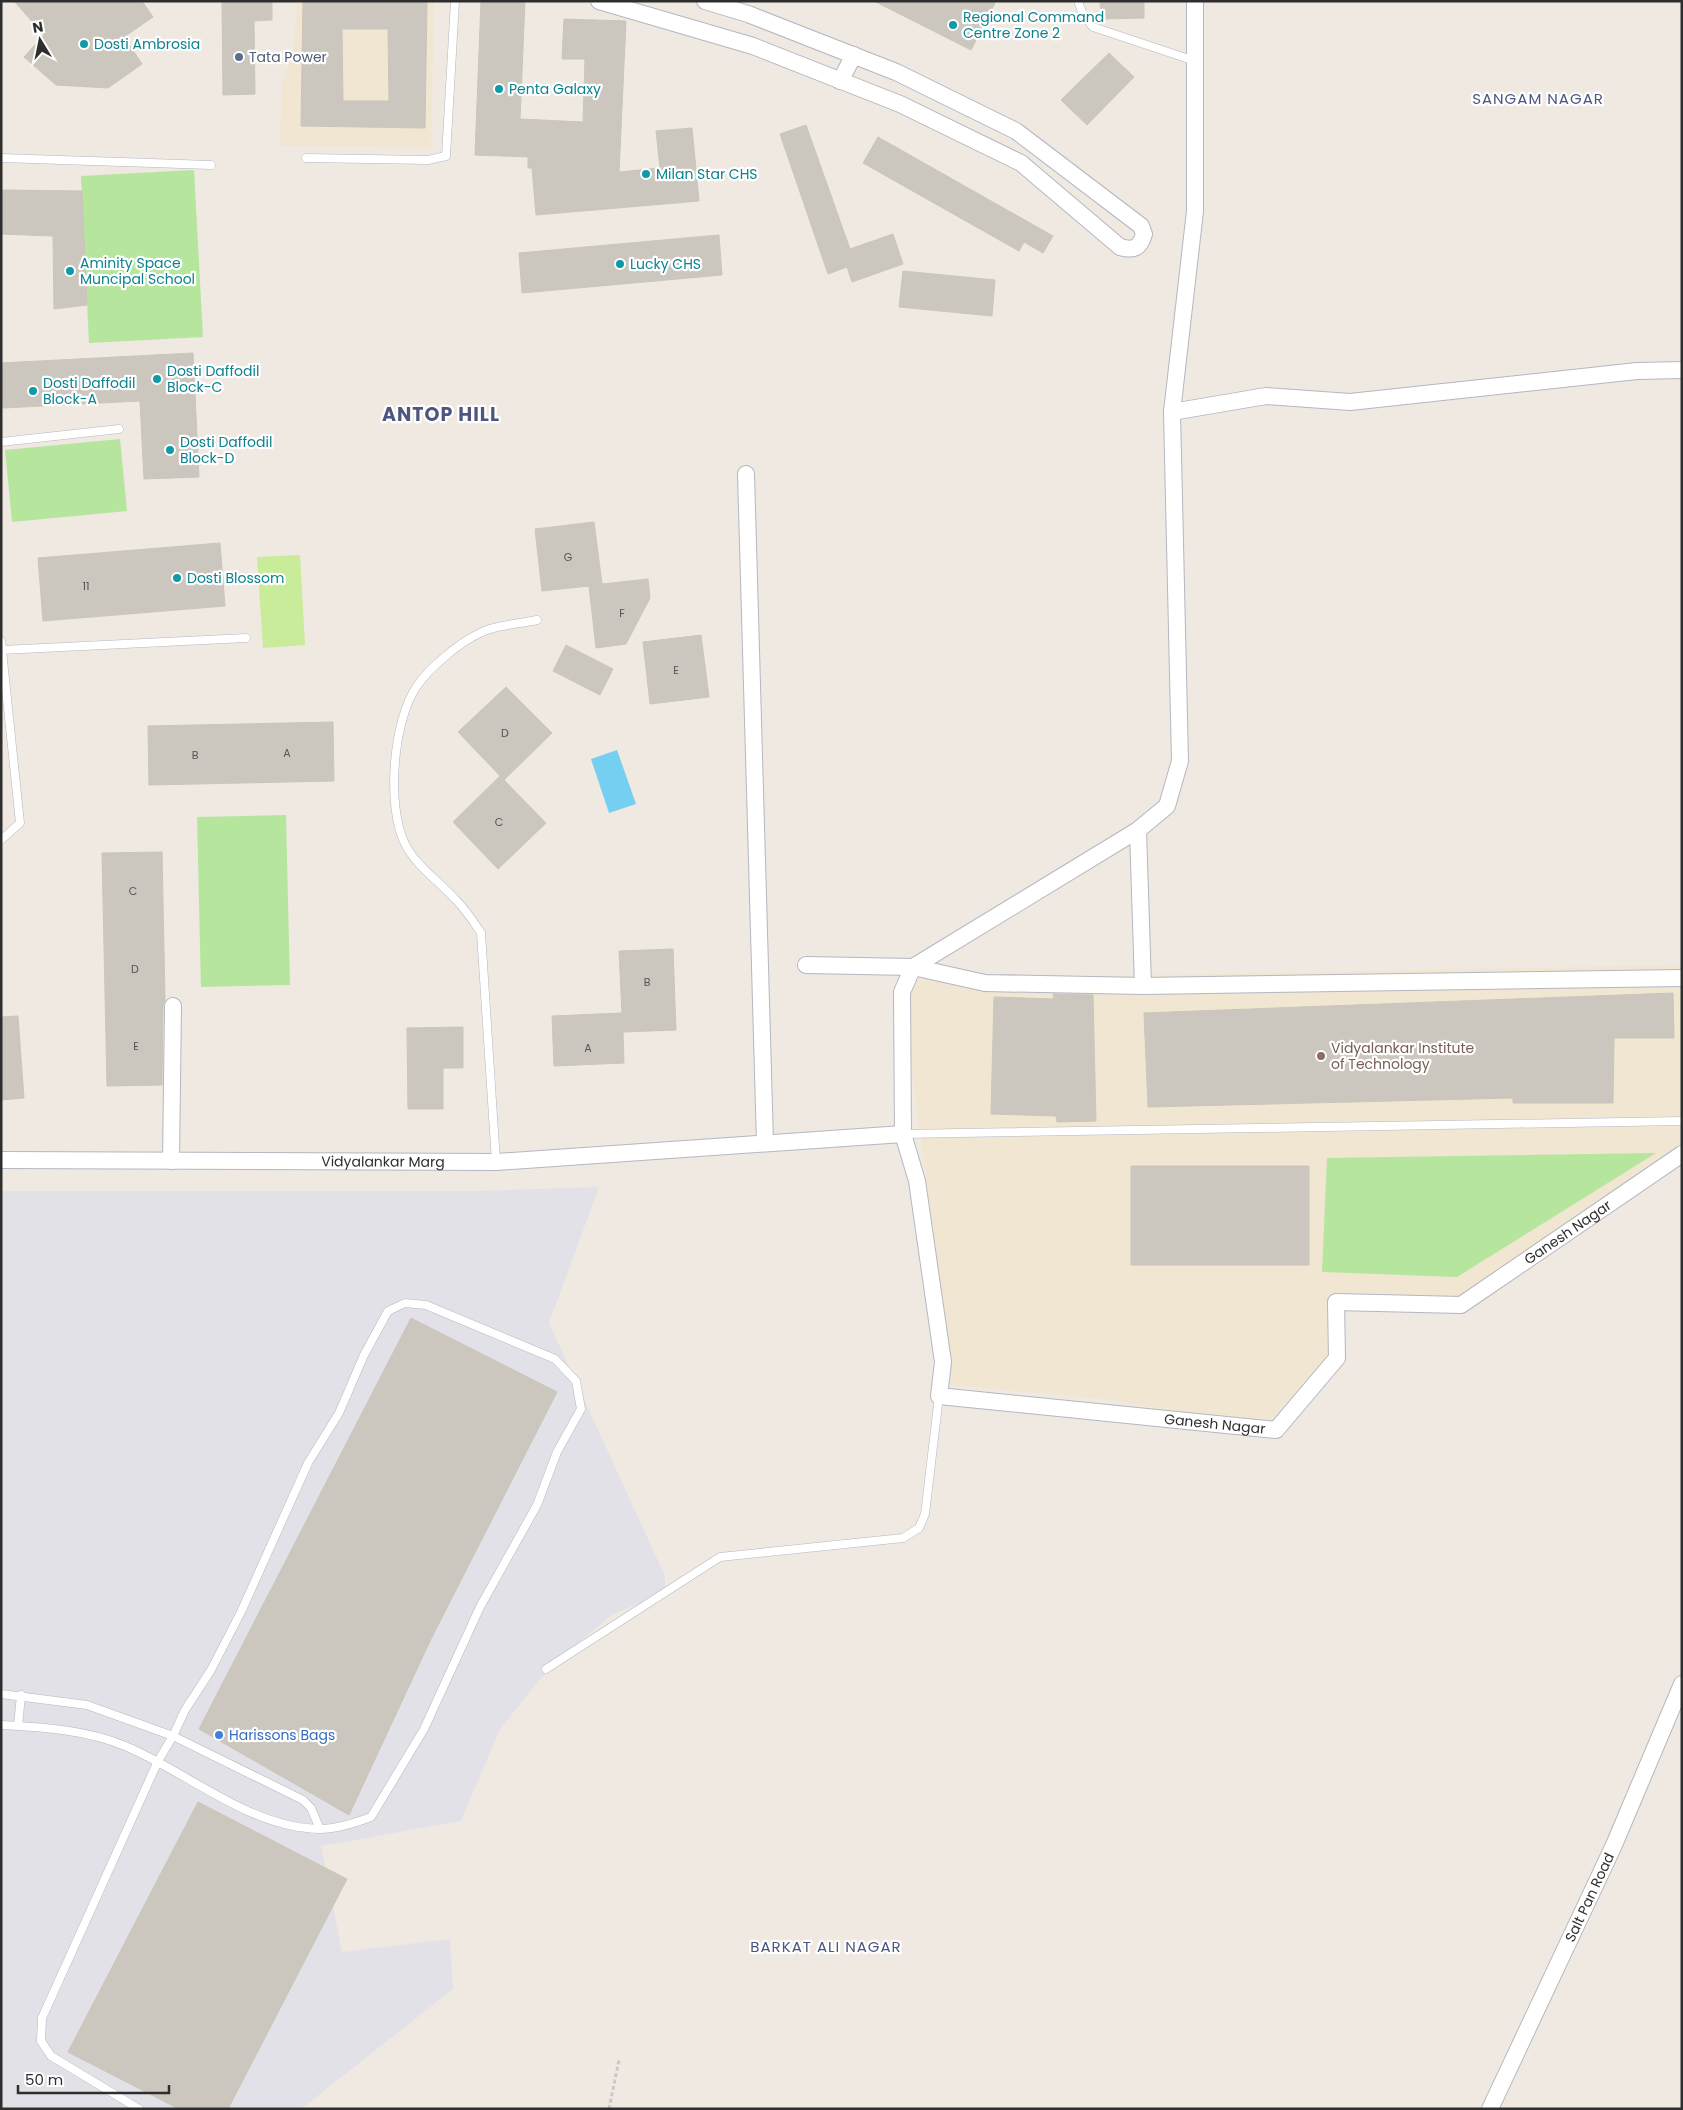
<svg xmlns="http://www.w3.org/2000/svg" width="1683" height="2110" font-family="Poppins,sans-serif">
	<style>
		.industrial { fill: #e3e1e8 }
		.education { fill: #f0e6d1 }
		.green { fill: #b6e59e }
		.pitch { fill: #c9ec9a }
		.water { fill: #75cff0 }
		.building { fill: #cbc7bf; stroke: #cbc5ba; fill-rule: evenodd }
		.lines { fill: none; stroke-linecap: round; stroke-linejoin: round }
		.service-casing { stroke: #b4b7c1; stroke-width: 9 }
		.minor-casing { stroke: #b4b7c1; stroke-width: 18 }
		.path { stroke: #c9c9c9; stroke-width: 3; stroke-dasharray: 4 2.5; stroke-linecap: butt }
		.service { stroke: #fff; stroke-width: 8 }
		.minor { stroke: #fff; stroke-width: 16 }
		.culture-dot { fill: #0f9aa8; stroke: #fff; stroke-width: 2 }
		.service-dot { fill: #5c6f8a; stroke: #fff; stroke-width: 2 }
		.education-dot { fill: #8d6e63; stroke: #fff; stroke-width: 2 }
		.shop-dot { fill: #3f7fe0; stroke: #fff; stroke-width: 2 }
		.labels { text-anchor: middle; stroke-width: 4.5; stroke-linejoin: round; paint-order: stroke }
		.number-label { font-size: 11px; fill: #555452 }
		.culture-label { font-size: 14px; fill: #0d838f; stroke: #fff; text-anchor: start }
		.service-label { font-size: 14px; fill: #4e5e75; stroke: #fff; text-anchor: start }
		.education-label { font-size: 14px; fill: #785e54; stroke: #fff; text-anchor: start }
		.street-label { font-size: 14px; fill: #2e2e2e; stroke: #fff }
		.shop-label { font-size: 14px; fill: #366cbe; stroke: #fff; text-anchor: start }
		.neighbourhood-label { font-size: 15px; letter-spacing: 1px; fill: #4d5680; stroke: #fff }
		.district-label { font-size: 19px; font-weight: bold; letter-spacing: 1px; fill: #4d5680; stroke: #fff }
	</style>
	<rect width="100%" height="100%" fill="#efe9e1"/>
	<path class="industrial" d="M 599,1187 L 549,1323 L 665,1576 L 665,1593 L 613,1614 L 566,1653 L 535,1685 L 499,1731 L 461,1821 L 321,1846 L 342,1952 L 450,1939 L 453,1989 L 301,2109 L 1,2109 L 1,1191 L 481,1191 Z"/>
	<path class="education" d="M 297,1 L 434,1 L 431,147 L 280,146 L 282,83 L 293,54 Z
		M 1682,965 L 1682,1154 L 1461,1305 L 1336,1302 L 1337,1358 L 1276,1430 L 1113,1400 L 950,1385 L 951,1371 L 902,992 L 906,980 Z"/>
	<path class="green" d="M 194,170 L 203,337 L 89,343 L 81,176 Z
		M 120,439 L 127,511 L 12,522 L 5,450 Z
		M 286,815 L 290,985 L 201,987 L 197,817 Z
		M 1656,1153 L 1457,1277 L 1322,1272 L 1327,1158 Z"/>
	<path class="pitch" d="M 300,555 L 305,645 L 263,648 L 257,557 Z"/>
	<path class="water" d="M 617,750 L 636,804 L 609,813 L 591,759 Z"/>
	<path class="building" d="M 14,1 L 142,1 L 153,17 L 124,37 L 142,64 L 108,88 L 56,85 L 24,57 L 44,35 Z
		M 222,1 L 272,1 L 272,20 L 254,21 L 255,94 L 223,95 Z
		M 303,1 L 427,2 L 425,128 L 301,126 ZM 342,29 L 388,29 L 389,101 L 343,101 Z
		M 481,1 L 525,1 L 520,119 L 583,122 L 585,59 L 562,59 L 564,19 L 626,21 L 619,172 L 660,168 L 656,131 L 692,128 L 699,201 L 536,215 L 532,168 L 528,168 L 528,157 L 475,155 Z
		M 874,1 L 996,1 L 971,50 Z
		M 1100,1 L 1144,1 L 1144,18 L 1101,19 Z
		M 1109,53 L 1134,77 L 1087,125 L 1061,100 Z
		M 806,125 L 850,249 L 893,234 L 903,264 L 852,282 L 847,267 L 828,274 L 780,134 Z
		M 878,137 L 1053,236 L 1043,253 L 1024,242 L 1019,251 L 863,163 Z
		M 1,190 L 82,191 L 87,305 L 54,309 L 53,236 L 1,234 Z
		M 719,235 L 722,275 L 522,293 L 519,253 Z
		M 903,271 L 995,280 L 992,316 L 899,307 Z
		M 193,353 L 199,477 L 144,479 L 140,401 L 3,408 L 1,363 Z
		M 594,522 L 602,584 L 648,579 L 650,598 L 626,644 L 596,648 L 589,586 L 542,591 L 535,529 Z
		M 220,543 L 225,606 L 43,621 L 38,558 Z
		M 701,635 L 709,697 L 650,704 L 643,642 Z
		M 566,645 L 613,669 L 600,695 L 553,671 Z
		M 506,687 L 552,733 L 504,780 L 458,732 Z
		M 333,722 L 334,781 L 149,785 L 148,726 Z
		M 500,776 L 546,823 L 498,869 L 453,822 Z
		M 162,852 L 165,1000 L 163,1006 L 162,1085 L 107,1086 L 102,853 Z
		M 673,949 L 676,1030 L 623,1032 L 624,1063 L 554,1066 L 552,1016 L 622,1013 L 619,951 Z
		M 1673,993 L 1674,1038 L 1614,1038 L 1613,1103 L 1513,1103 L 1513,1098 L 1148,1107 L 1144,1013 Z
		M 1053,994 L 1093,995 L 1096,1121 L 1057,1122 L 1056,1116 L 991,1114 L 994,997 L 1054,999 Z
		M 18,1016 L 24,1098 L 1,1100 L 1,1017 Z
		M 463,1027 L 463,1068 L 443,1068 L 443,1109 L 408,1109 L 407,1028 Z
		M 1131,1166 L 1309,1166 L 1309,1265 L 1131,1265 Z
		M 411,1318 L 557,1392 L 431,1639 L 349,1815 L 199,1729 Z
		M 198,1802 L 347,1879 L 228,2109 L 179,2109 L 68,2052 Z"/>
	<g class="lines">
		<g class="service-casing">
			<path id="service" d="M 1078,1 L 1083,15 L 1093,27 L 1195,61
				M 1,158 L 211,165
				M 306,158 L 428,160 L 446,156 L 455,1
				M 1,442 L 119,429
				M 1,641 L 20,823 L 1,840
				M 2,650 L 246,638
				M 903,1134 L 1682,1121
				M 496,1162 L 481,933 C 473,921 466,910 456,900 C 439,881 417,867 405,844 C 386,806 393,720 417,686 C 429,668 459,643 478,634 C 495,625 518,624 537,620
				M 546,1669 L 720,1557 L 903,1538 L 919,1528 L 925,1514 L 939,1396
				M 1,1694 L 87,1705 L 173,1736 L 303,1800 L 311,1808 L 320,1829
				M 1,1725 C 42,1727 87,1730 125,1746 C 188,1772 249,1828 320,1829 C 337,1829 355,1823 371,1817 L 424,1729 L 480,1607 L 537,1505 L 557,1452 L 581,1409 L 576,1381 L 555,1359 L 426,1305 L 405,1303 L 388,1311 L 364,1355 L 339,1413 L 308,1463 L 241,1612 L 211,1670 L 185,1710 L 173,1736 L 158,1761 L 42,2018 L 41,2041 L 51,2056 L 139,2109
				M 18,1726 L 21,1695"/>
		</g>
		<g class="minor-casing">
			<g id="minor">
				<path d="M 599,1 L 753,46 L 900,104 L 1021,163 L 1120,247 C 1134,251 1140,248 1144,234 L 1141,226 L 1016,131 L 896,72 L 748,14 L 705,1"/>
				<path id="s1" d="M 1195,1 L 1195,211 L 1172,412 L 1180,761 L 1167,806 L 1138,830 L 913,967 L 902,992 L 903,1134 L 917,1181 L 943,1362 L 939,1396 L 1276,1430 L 1337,1358 L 1336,1302 L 1461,1305 L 1682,1154"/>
				<path d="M 840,81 L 854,55"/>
				<path d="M 1172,412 L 1266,396 L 1350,402 L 1637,371 L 1682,370"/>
				<path d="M 746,474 L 765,1143"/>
				<path d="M 1138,830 L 1143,986"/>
				<path d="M 806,965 L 913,967 L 985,983 L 1143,986 L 1682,978"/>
				<path id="s2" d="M 1,1160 L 496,1162 L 903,1134"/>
				<path d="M 171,1161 L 173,1006"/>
				<path id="s3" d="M 1490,2109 L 1614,1845 L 1682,1684"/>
			</g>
		</g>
		<path class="path" d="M 609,2109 L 619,2060"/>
		<use href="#service" class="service"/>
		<use href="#minor" class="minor"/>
	</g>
	<g class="culture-dot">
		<circle cx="953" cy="25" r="5"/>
		<circle cx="84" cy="44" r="5"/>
		<circle cx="499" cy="89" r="5"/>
		<circle cx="646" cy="174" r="5"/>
		<circle cx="620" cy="264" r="5"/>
		<circle cx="70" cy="271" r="5"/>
		<circle cx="157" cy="379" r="5"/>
		<circle cx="33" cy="391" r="5"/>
		<circle cx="170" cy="450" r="5"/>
		<circle cx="177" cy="578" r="5"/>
	</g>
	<circle class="service-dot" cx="239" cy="57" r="5"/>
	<circle class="education-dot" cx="1321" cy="1056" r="5"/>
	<circle class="shop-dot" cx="219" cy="1735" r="5"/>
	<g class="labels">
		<g class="number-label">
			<text x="568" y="561">G</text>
			<text x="86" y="590">11</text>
			<text x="622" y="617">F</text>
			<text x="676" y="674">E</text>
			<text x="505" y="737">D</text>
			<text x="287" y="757">A</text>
			<text x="195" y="759">B</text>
			<text x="499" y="826">C</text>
			<text x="133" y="895">C</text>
			<text x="135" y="973">D</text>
			<text x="647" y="986">B</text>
			<text x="136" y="1050">E</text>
			<text x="588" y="1052">A</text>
		</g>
		<g class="culture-label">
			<text x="963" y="22">Regional Command<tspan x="963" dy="16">Centre Zone 2</tspan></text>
			<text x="94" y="49">Dosti Ambrosia</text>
			<text x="509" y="94">Penta Galaxy</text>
			<text x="656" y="179">Milan Star CHS</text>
			<text x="80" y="268">Aminity Space<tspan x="80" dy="16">Muncipal School</tspan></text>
			<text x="630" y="269">Lucky CHS</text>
			<text x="167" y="376">Dosti Daffodil<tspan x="167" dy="16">Block-C</tspan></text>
			<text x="43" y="388">Dosti Daffodil<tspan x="43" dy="16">Block-A</tspan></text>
			<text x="180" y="447">Dosti Daffodil<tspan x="180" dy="16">Block-D</tspan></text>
			<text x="187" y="583">Dosti Blossom</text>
		</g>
		<g class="service-label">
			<text x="249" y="62">Tata Power</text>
		</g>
		<g class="education-label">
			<text x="1331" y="1053">Vidyalankar Institute<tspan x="1331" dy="16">of Technology</tspan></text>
		</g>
		<g class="street-label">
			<text dy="5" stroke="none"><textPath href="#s2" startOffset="382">Vidyalankar Marg</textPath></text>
			<text dy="5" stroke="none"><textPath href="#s1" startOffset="2288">Ganesh Nagar</textPath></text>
			<text dy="5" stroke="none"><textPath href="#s1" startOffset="1822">Ganesh Nagar</textPath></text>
			<text dy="5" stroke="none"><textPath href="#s3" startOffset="234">Salt Pan Road</textPath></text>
		</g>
		<g class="shop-label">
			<text x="229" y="1740">Harissons Bags</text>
		</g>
		<g class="neighbourhood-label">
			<text x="1538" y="104">SANGAM NAGAR</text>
			<text x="826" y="1952">BARKAT ALI NAGAR</text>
		</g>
		<g class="district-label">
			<text x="441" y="421">ANTOP HILL</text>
		</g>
	</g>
	<rect width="1683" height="2110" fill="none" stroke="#2e2e2e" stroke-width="5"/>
	<g transform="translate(40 40) rotate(350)" stroke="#ffffff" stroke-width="4" paint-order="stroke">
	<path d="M0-4L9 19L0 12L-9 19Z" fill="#2e2e2e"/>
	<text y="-8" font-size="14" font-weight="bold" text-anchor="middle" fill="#2e2e2e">N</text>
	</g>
	<path d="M18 2085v8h151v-8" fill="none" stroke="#2e2e2e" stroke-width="2.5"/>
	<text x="25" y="2085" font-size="15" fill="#2e2e2e" stroke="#ffffff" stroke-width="4" paint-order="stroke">50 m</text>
</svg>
